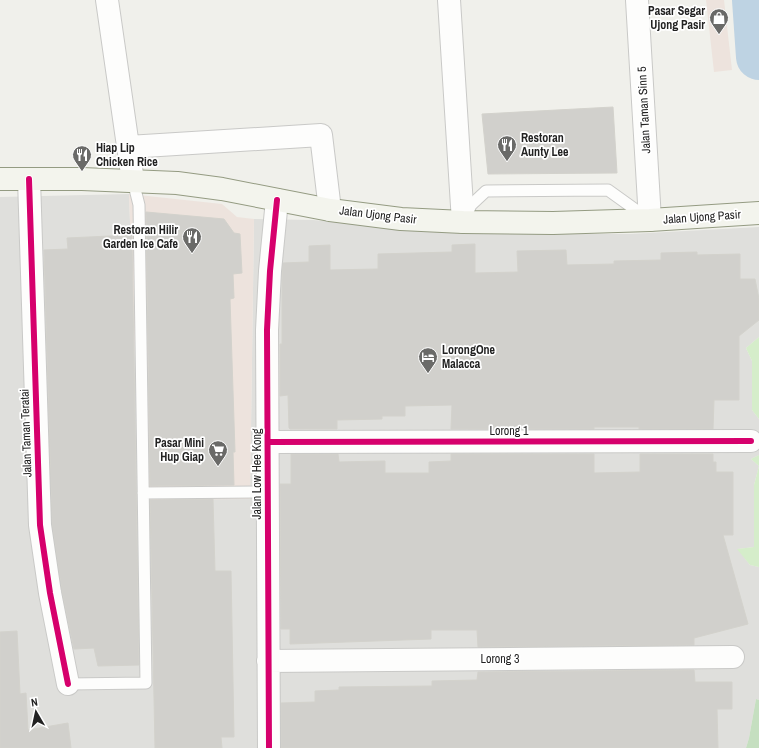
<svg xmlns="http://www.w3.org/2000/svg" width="759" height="748" font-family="'Archivo Narrow',sans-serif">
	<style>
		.residential { fill: #dfdfdc }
		.commercial { fill: #ede3dd }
		.grass { fill: #d5edca }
		.forest { fill: #c5dfc0 }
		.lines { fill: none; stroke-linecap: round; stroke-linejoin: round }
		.river { stroke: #bed3e3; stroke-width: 46 }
		.building { fill: #d1d0cc; stroke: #d3d2cc }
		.lane-casing { stroke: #c9c9c7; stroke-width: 13 }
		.street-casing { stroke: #c9c9c7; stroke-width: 24 }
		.secondary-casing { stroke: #949b82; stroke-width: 24 }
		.lane { stroke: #fdfdfc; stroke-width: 11 }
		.street { stroke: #fdfdfc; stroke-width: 22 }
		.secondary { stroke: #f3f4ed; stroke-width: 22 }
		.cycleway-casing { stroke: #fff; stroke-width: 8 }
		.cycleway { stroke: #d6006c; stroke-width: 6 }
		.labels { text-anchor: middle; stroke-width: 3.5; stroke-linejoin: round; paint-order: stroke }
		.poi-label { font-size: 12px; font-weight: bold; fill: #222; stroke: #fff; text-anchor: end }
		.street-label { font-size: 12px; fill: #222; stroke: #fff }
	</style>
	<rect width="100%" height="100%" fill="#f0f0eb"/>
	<path class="residential" d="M 129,194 L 140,499 L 250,499 L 254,219 L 313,220 L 373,226 L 509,234 L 630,234 L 759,227 L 759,337 L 746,348 L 752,361 L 752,410 L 759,419 L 759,455 L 751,459 L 759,466 L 754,485 L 754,547 L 738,549 L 750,565 L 759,567 L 759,700 L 756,699 L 749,738 L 746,748 L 0,748 L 0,197 Z"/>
	<path class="commercial" d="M 706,0 L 724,0 L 732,70 L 714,72 Z
		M 129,194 L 222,204 L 237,217 L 254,219 L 250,499 L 140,500 Z"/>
	<path class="grass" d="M 759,337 L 759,419 L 752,410 L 752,361 L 746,348 Z
		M 759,455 L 759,567 L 750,565 L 737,549 L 754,547 L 754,485 L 759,466 L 751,459 Z"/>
	<path class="forest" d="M 756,699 L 759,700 L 759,748 L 746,748 L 749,738 Z"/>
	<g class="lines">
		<path class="river" d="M 755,0 L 759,57"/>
	</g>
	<path class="building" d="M 613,107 L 617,173 L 488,174 L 482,114 Z
		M 146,212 L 224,219 L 234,233 L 240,234 L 242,273 L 233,274 L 234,298 L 230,299 L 235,452 L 233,452 L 234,485 L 150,486 Z
		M 132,235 L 139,665 L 98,666 L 94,648 L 74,649 L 62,591 L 52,524 L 44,250 L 68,249 L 67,238 Z
		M 475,244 L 475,273 L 518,272 L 517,251 L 566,250 L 567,265 L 614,264 L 614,261 L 661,260 L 661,253 L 697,252 L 697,255 L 740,254 L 740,279 L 755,279 L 759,299 L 759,320 L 739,336 L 739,400 L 714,400 L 713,429 L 639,429 L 639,427 L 594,427 L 594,429 L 451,429 L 452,405 L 405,406 L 405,416 L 382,416 L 382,419 L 337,420 L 337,429 L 290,429 L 289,428 L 288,395 L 280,396 L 280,344 L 282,344 L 282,281 L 283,263 L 309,262 L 309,246 L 330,245 L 330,270 L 378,269 L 378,254 L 452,252 L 452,245 Z
		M 291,454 L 338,454 L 339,462 L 385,461 L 385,473 L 429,473 L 429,462 L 451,461 L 451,454 L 594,454 L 594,473 L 640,472 L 640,454 L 713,454 L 713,462 L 716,462 L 716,472 L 733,472 L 733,535 L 723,535 L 748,624 L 694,638 L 694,645 L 478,647 L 477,630 L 431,630 L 431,639 L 290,644 L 290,629 L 281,629 L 280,484 L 291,484 Z
		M 213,499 L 215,571 L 231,571 L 234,737 L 221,737 L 222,748 L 155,748 L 150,500 Z
		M 17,631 L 20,694 L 26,693 L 28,730 L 68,723 L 71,748 L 0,748 L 0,632 Z
		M 694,670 L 695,682 L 732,682 L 732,709 L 717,709 L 718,748 L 281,748 L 281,703 L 315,702 L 315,691 L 339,690 L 339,687 L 432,686 L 432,681 L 477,680 L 478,672 Z"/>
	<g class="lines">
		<g class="lane-casing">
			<path id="lane" d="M 466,216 L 471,205 L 486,191 L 608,190 L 647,218
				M 143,493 L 268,492
				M 68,684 L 146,683 L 139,205 L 133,181"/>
		</g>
		<g class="street-casing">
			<path id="street" d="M 107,0 L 133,181
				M 449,0 L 463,222
				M 637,0 L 650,220
				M 128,147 L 321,135 L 330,210
				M 29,179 L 40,525 L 50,593 L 68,684
				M 268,442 L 751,441
				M 268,661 L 733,657
				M 269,748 L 267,330 L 270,271 L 277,200"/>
		</g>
		<g class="secondary-casing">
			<path id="secondary" d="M 0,179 L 82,179 L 177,183 L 222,189 L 330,210 L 401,219 L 463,222 L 553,223 L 650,220 L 759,213"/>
		</g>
		<use href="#lane" class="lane"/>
		<use href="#street" class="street"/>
		<use href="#secondary" class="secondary"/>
		<g class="cycleway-casing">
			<path id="cycleway" d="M 29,179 L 40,525 L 50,593 L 68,684
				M 268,442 L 751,441
				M 269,748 L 267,330 L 270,271 L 277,200"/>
		</g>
		<use href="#cycleway" class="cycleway"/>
	</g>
	<defs>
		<g id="shop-pin" transform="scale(1)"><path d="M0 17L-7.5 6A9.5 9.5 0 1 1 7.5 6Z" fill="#6a6a68" stroke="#fff"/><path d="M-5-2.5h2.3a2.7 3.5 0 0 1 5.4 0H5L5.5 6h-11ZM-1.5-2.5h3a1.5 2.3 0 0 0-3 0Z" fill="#fff"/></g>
		<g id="restaurant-pin" transform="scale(1)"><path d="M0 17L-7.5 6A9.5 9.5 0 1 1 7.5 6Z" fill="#6a6a68" stroke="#fff"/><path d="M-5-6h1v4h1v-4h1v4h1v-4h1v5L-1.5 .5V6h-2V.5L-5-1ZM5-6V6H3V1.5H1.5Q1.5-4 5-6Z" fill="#fff"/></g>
		<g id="hotel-pin" transform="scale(1)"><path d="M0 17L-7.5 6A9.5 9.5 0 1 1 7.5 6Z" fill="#6a6a68" stroke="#fff"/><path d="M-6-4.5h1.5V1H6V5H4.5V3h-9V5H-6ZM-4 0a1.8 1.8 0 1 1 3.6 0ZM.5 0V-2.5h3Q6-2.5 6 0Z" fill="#fff"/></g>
		<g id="supermarket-pin" transform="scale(1)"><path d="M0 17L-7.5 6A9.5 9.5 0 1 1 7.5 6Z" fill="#6a6a68" stroke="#fff"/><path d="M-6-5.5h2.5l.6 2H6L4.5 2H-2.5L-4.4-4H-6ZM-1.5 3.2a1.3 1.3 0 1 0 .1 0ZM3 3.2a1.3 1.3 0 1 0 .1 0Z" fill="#fff"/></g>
	</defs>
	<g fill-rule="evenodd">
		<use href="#shop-pin" x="719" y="18"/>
		<use href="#restaurant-pin" x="507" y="145"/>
		<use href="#restaurant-pin" x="82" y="155"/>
		<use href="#restaurant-pin" x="192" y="237"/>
		<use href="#hotel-pin" x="428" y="357"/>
		<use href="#supermarket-pin" x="218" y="450"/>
	</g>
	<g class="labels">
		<g class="poi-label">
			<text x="705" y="15">Pasar Segar<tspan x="705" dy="14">Ujong Pasir</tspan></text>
			<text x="521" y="142" text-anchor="start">Restoran<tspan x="521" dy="14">Aunty Lee</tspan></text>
			<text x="96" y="152" text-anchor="start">Hiap Lip<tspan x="96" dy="14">Chicken Rice</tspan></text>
			<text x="178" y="234">Restoran Hilir<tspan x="178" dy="14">Garden Ice Cafe</tspan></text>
			<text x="442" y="354" text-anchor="start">LorongOne<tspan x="442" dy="14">Malacca</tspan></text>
			<text x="204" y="447">Pasar Mini<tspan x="204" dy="14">Hup Giap</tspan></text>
		</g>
		<g class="street-label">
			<text transform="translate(644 110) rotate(-93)" y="4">Jalan Taman Sinn 5</text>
			<text transform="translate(378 215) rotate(7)" y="4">Jalan Ujong Pasir</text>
			<text transform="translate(702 217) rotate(-4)" y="4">Jalan Ujong Pasir</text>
			<text x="509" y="435">Lorong 1</text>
			<text transform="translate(26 433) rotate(-92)" y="4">Jalan Taman Teratai</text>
			<text transform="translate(257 474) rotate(-90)" y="4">Jalan Low Hee Kong</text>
			<text x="500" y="663">Lorong 3</text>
		</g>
	</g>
	<g transform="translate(36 712) rotate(351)" stroke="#ffffff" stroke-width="3" paint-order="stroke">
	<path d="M0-3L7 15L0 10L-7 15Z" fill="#222222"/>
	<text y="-6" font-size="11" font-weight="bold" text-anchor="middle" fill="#222222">N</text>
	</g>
</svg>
